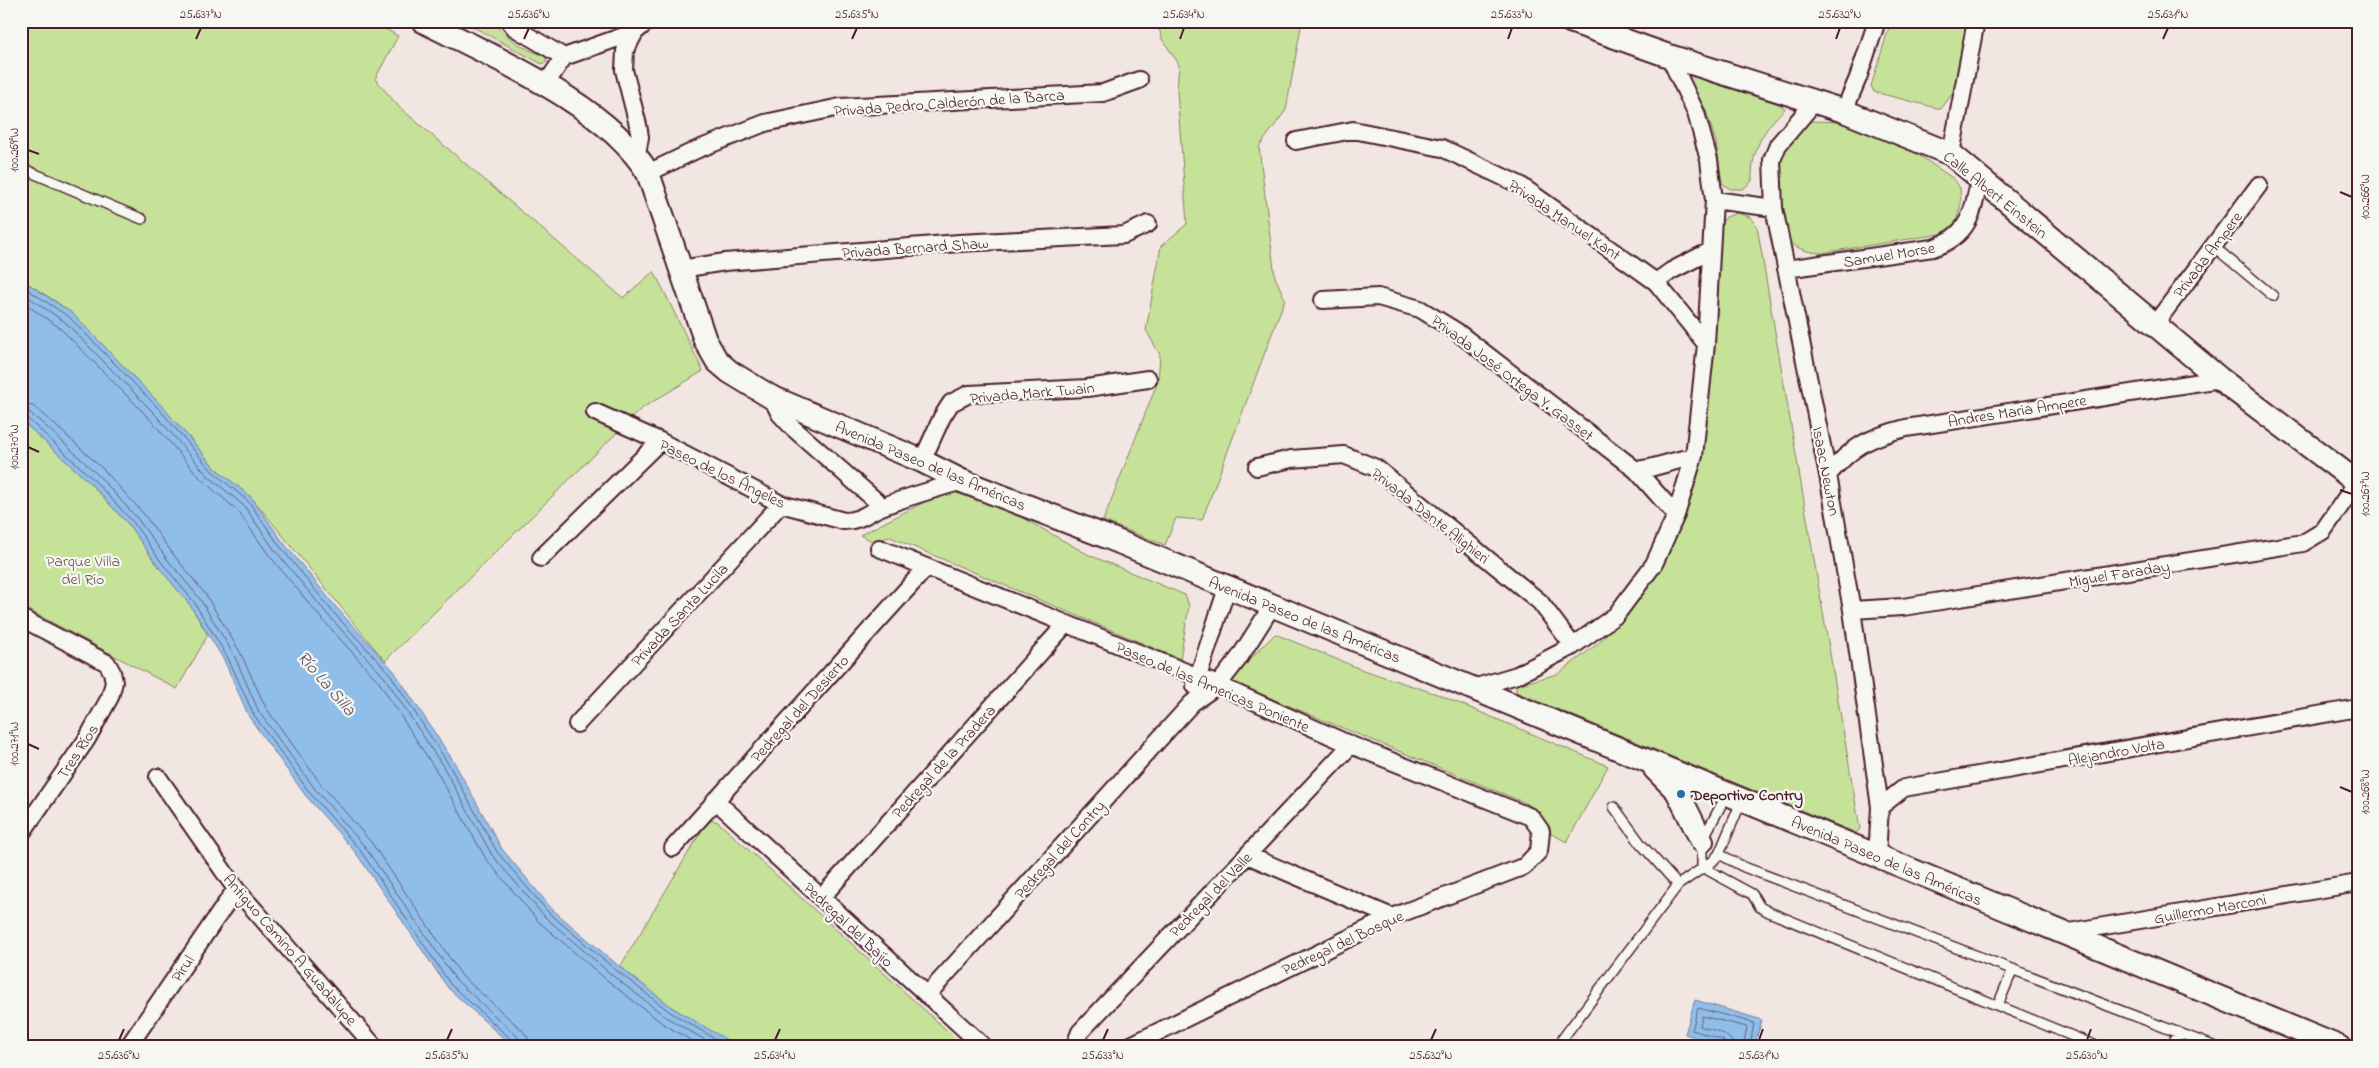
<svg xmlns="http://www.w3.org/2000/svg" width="2379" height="1068" font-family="'Indie Flower',sans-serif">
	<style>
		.green { fill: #c6e299; stroke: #888062 }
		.water { fill: #90beea; stroke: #747e9e }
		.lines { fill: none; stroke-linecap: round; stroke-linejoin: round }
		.shore { stroke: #665f77; stroke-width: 1 }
		.lane-casing { stroke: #4a1f2b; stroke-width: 12 }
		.street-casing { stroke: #4a1f2b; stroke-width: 20 }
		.secondary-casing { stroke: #4a1f2b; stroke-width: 26 }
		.lane { stroke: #f6f6f2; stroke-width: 9 }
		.street { stroke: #f6f6f2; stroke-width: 16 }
		.secondary { stroke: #f6f6f2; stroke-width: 22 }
		.ticks { fill: none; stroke: #4a1f2b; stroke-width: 2 }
		.poi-dot { fill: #1f6fb2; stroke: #f6f6f2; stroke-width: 2 }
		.labels { text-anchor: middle; stroke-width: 4.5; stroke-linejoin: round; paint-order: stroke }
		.street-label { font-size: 16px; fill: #4a1f2b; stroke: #f6f6f2 }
		.park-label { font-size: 16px; fill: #695046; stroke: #f6f6f2 }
		.poi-label { font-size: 16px; font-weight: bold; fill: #4a1f2b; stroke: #f6f6f2; text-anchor: start }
		.water-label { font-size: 18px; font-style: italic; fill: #5f4f64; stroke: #f6f6f2 }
		.neatline { fill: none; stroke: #4a1f2b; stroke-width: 2 }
		.ticks-label { font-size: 12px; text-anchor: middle; fill: #4a1f2b }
	</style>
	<rect width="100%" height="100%" fill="#f2e6e2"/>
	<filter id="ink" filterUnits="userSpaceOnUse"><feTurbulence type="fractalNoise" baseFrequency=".02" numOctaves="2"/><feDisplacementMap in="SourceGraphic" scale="10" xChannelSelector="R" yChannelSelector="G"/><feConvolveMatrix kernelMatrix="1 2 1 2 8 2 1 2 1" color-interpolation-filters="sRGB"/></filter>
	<g filter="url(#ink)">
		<path class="green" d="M 21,21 L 372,21 L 398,36 L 375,79 L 399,107 L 623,298 L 654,271 L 703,371 L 641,409 L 385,661 L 252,498 L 215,468 L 189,437 L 61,305 L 21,279 Z
			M 462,21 L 490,21 C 507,36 523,51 545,55 L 547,62 L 542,64 Z
			M 1157,21 L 1302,21 L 1286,110 L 1259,147 L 1275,277 L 1285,299 L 1202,520 L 1176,518 L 1165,545 L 1103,521 L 1158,381 L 1160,355 L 1146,330 L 1161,246 L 1187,224 L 1177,91 L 1179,64 L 1162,39 Z
			M 1891,21 L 1968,21 L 1956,89 L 1941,109 L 1874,92 L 1871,86 Z
			M 1692,74 L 1779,104 L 1785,109 C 1763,129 1751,151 1752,181 L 1743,189 L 1730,189 L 1722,183 L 1716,142 L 1705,108 L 1686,78 Z
			M 1812,121 L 1839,122 L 1911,150 L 1954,179 L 1960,188 L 1961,204 L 1956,222 L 1941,234 L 1821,253 C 1779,251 1781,224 1778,190 C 1777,181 1774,168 1775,159 C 1779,141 1799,130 1812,121 Z
			M 1737,213 L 1750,217 L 1757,226 L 1860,829 L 1856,833 L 1516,692 L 1516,685 L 1558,674 L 1600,642 L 1633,599 L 1686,494 L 1718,228 L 1726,217 Z
			M 21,420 L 90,483 L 129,525 L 158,566 L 190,605 L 208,635 L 177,689 L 21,606 Z
			M 948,490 L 1012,512 L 1089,555 L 1185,595 L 1189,606 L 1180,659 L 890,537 L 872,541 L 860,535 Z
			M 1275,634 L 1363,670 L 1437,694 L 1608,766 L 1567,842 L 1546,831 L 1539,813 L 1528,804 L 1228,681 Z
			M 712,820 L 718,822 L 965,1047 L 734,1047 L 673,1008 L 620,967 L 705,825 Z"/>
		<path class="water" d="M 21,279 L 72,313 L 162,406 L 215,468 L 252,498 L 283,542 L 336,607 L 394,671 L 454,762 L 502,849 L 553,910 L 620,967 L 673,1008 L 739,1047 L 513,1047 L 448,988 L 356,853 L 306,796 L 249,717 L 224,660 L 190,605 L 158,566 L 129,525 L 90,483 L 21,420 Z
			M 1695,1000 L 1762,1020 L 1754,1047 L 1729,1047 L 1685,1034 Z"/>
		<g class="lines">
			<path class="shore" d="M 21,285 L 69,317 L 159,409 L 212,471 L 249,502 L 279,545 L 332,611 L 390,674 L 449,765 L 497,852 L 549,913 L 617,971 L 670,1012 L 729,1047
				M 21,292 L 65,322 L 154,413 L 207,475 L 244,506 L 274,549 L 328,615 L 385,678 L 444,768 L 492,855 L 545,917 L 613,976 L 666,1017 L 717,1047
				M 21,301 L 60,328 L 149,418 L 202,480 L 238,511 L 268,554 L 322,619 L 379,682 L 437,772 L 486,859 L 539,922 L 608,981 L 662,1023 L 702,1047
				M 21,403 L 33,406 L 54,424 L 103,469 L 143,513 L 173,554 L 206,595 L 240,652 L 266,708 L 321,784 L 371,842 L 462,976 L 523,1031 L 528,1038 L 529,1047
				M 21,410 L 29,412 L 49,429 L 98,475 L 137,518 L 167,559 L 200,599 L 234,655 L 259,712 L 315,789 L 365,847 L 456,980 L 518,1037 L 521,1047
				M 21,417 L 27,418 L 93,479 L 133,522 L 162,563 L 194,602 L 228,658 L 254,715 L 310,793 L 360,850 L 451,985 L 513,1041 L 515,1047
				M 1727,1047 L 1723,1040 L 1692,1030 L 1698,1008 L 1754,1023 L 1750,1047
				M 1733,1047 C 1732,1031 1712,1031 1700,1026 L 1702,1016 L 1747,1027 L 1743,1047"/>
			<g class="lane-casing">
				<path id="lane" d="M 21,168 L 142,219
					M 2213,246 L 2273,296
					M 1614,807 L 1641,844 L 1678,885
					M 1719,854 L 1744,867 L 2216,1047
					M 1702,867 L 1752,894 L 1760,907 L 1769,912 L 2099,1047
					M 1702,867 L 1702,841 L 1727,794
					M 1998,1005 L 2013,969
					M 1561,1047 L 1563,1038 L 1678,885 L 1713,861 L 1719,854 L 1742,800
					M 2172,1047 L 2178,1032"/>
			</g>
			<g class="street-casing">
				<path id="street" d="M 509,21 L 515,28 L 564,57
					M 635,32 L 625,51 L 624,70 L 638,125 L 640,137 L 637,154
					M 545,85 L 564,57 L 635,32 L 648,21
					M 1815,101 L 1778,145 L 1772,160 L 1774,208 L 1828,475 L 1852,610 L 1880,807 L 1877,856
					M 1844,111 L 1858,78 L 1877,21
					M 1296,141 L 1353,130 L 1442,148 L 1520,185 L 1656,282 L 1706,344
					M 1951,154 L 1976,21
					M 648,173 L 696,150 L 765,123 L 840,107 L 1103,93 L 1139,80
					M 1714,200 L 1774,208
					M 681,269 L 725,262 L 959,243 L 1124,235 L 1148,224
					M 1786,269 L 1933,248 C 1968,236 1974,213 1979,179
					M 1656,282 L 1671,271 L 1710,251
					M 1323,300 L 1378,297 L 1420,309 L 1456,331 L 1636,470 L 1676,515
					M 2155,324 L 2259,185
					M 771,397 L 780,414 L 793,428 L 882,506
					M 595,412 L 660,441 L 781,504 L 844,521 C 861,521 869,511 884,506 C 909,496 936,489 962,481
					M 922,461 L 942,417 L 951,403 L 969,394 L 1087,388 L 1148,379
					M 1257,467 L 1291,459 L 1344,455 L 1376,468 L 1540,602 L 1573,646
					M 1636,470 L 1650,468 L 1694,456
					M 1828,475 C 1852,446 1870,437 1906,428 L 2220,379
					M 879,548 L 1218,685 L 1351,745 L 1531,817 L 1541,831 L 1539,851 L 1525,866 L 1392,917 L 1127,1047
					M 541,558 L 660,441
					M 1852,610 L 1903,607 L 2303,543 L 2323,531 L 2357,482
					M 21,618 L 107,663 L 112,672 L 114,682 L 110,697 L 87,739 L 21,834
					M 1195,686 L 1227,588
					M 1473,688 L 1517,675 L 1573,646 L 1616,615 L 1654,564 L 1676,515 L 1694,456 L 1706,344 L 1714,200 L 1709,160 L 1696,113 L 1669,56
					M 577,724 L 781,504
					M 158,777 L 236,889 L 375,1047
					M 715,800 L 984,1047
					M 1880,807 L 1904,788 L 2358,708
					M 673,848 L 926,568
					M 1247,855 L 1392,917
					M 821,898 L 1065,625
					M 2063,933 L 2358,883
					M 927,995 L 1192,703 L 1218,685 L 1239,658 L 1272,606
					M 128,1047 L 236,889
					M 1074,1047 L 1080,1032 L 1351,745"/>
			</g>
			<g class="secondary-casing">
				<path id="secondary" d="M 423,21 C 494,58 606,104 648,173 L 705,340 L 717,361 L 730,372 L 771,397 L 922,461 L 962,481 L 1107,537 L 2339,1047
					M 1570,21 L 1669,56 L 1844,111 L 1951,154 L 2220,379 L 2358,483
					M 1655,769 L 1677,791 L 1702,841"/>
			</g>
			<use href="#lane" class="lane"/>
			<use href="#street" class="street"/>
			<use href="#secondary" class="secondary"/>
		</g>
	</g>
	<path class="ticks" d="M 196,39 L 201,28M 524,39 L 529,28M 852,39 L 857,28M 1180,39 L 1184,28M 1508,39 L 1512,28M 1836,39 L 1840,28M 2163,39 L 2168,28M 28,150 L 39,154M 2340,192 L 2352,197M 28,447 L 39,452M 2340,490 L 2352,494M 28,744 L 39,749M 2340,787 L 2352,792M 119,1040 L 124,1029M 447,1040 L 452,1029M 775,1040 L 780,1029M 1103,1040 L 1108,1029M 1431,1040 L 1436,1029M 1759,1040 L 1763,1029M 2087,1040 L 2091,1029"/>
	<circle class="poi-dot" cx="1681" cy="794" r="5"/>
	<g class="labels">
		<g class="street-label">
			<text transform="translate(949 102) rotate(-4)" y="6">Privada Pedro Calderón de la Barca</text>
			<text transform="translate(1996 194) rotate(39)" y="6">Calle Albert Einstein</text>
			<text transform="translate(1565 219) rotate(34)" y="6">Privada Manuel Kant</text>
			<text transform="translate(915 247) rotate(-4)" y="6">Privada Bernard Shaw</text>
			<text transform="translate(1889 254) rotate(-9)" y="6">Samuel Morse</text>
			<text transform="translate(2207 254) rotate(-53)" y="6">Privada Ampere</text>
			<text transform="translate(1513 377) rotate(37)" y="6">Privada José Ortega Y. Gasset</text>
			<text transform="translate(1032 392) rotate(-5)" y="6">Privada Mark Twain</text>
			<text transform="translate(2017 410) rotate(-9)" y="6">Andres Maria Ampere</text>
			<text transform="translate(931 465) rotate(23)" y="6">Avenida Paseo de las Américas</text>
			<text transform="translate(1827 471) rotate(79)" y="6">Isaac Newton</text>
			<text transform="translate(723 473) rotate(26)" y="6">Paseo de los Ángeles</text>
			<text transform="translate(1431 515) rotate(38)" y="6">Privada Dante Alighieri</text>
			<text transform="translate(2119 573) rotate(-9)" y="6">Miguel Faraday</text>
			<text transform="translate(679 614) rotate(-47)" y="6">Privada Santa Lucila</text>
			<text transform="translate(1305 619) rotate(22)" y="6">Avenida Paseo de las Américas</text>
			<text transform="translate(1213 686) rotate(23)" y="6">Paseo de las Americas Poniente</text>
			<text transform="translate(799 708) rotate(-48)" y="6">Pedregal del Desierto</text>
			<text transform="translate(77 751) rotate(-57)" y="6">Tres Ríos</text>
			<text transform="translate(2116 751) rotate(-10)" y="6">Alejandro Volta</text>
			<text transform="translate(943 761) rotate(-48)" y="6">Pedregal de la Pradera</text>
			<text transform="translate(1059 849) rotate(-48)" y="6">Pedregal del Contry</text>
			<text transform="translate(1887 860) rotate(23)" y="6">Avenida Paseo de las Américas</text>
			<text transform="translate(1210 894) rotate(-46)" y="6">Pedregal del Valle</text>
			<text transform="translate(2210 908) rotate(-10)" y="6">Guillermo Marconi</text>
			<text transform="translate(849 924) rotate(43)" y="6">Pedregal del Bajío</text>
			<text transform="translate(1342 942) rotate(-25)" y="6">Pedregal del Bosque</text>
			<text transform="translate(291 949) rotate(49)" y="6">Antiguo Camino A Guadalupe</text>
			<text transform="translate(182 968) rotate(-56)" y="6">Pirul</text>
		</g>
		<g class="park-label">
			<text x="83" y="566">Parque Villa<tspan x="83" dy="18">del Río</tspan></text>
		</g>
		<g class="poi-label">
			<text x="1691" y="800">Deportivo Contry</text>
		</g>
		<g class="water-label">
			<text transform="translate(327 683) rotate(49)" y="6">Río La Silla</text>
		</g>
	</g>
	<rect width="2379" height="1068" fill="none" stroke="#f6f6f2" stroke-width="55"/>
	<rect x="28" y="28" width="2324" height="1012" class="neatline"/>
	<g class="ticks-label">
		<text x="201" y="18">25.637°N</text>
		<text x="529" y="18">25.636°N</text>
		<text x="857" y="18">25.635°N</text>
		<text x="1184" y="18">25.634°N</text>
		<text x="1512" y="18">25.633°N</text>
		<text x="1840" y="18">25.632°N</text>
		<text x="2168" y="18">25.631°N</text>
		<text transform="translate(14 150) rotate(-90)" y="4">100.269°W</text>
		<text transform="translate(2365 197) rotate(-90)" y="4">100.266°W</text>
		<text transform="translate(14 447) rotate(-90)" y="4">100.270°W</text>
		<text transform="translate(2365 494) rotate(-90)" y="4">100.267°W</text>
		<text transform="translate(14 744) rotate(-90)" y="4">100.271°W</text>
		<text transform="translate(2365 792) rotate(-90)" y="4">100.268°W</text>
		<text x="119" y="1059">25.636°N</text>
		<text x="447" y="1059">25.635°N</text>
		<text x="775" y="1059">25.634°N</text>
		<text x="1103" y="1059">25.633°N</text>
		<text x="1431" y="1059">25.632°N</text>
		<text x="1759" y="1059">25.631°N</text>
		<text x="2087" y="1059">25.630°N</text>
	</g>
</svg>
